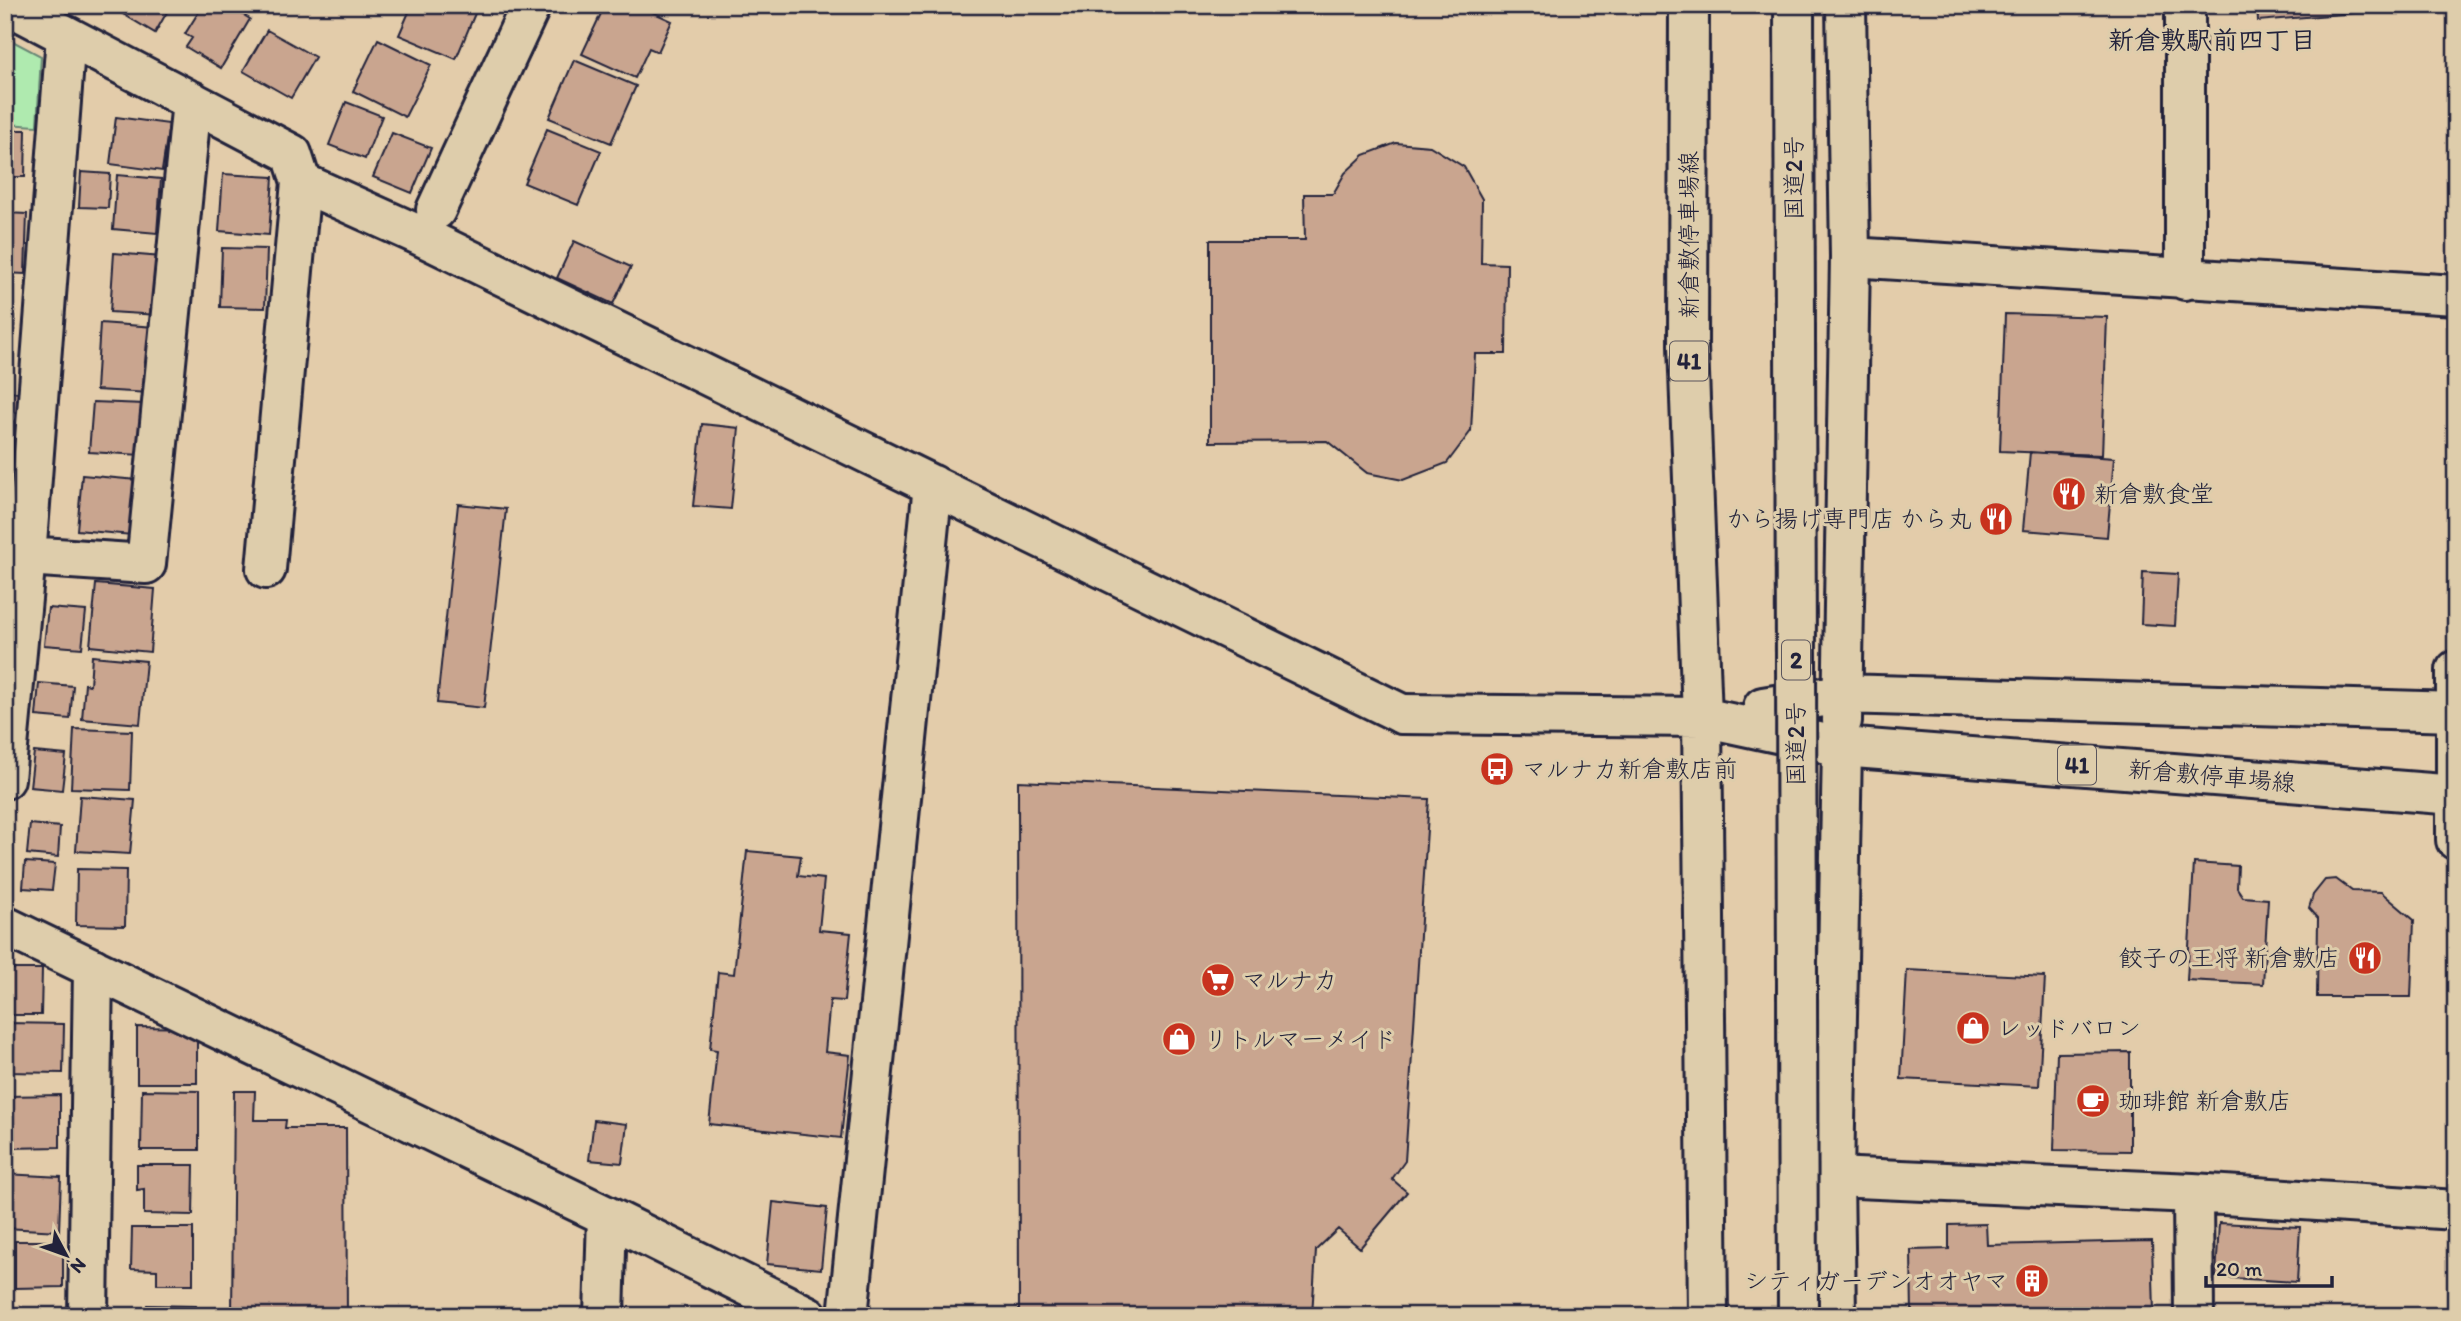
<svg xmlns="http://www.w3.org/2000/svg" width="2461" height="1321" font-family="Itim,'Klee One',sans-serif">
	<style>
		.green { fill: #afeaaf; stroke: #688675; stroke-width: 2 }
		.building { fill: #c9a58f; stroke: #22223b; stroke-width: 2 }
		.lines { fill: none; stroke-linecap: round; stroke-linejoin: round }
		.minor-casing { stroke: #22223b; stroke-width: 44 }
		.tertiary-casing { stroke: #22223b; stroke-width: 44 }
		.primary-casing { stroke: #22223b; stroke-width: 44 }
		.minor { stroke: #decdab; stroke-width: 38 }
		.tertiary { stroke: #decdab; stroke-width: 38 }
		.primary { stroke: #decdab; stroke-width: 38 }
		.trunk-bridge-casing { stroke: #22223b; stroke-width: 44; stroke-linecap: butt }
		.trunk-bridge { stroke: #decdab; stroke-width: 38 }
		.labels { text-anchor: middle; stroke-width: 6; stroke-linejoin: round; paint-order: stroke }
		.shield { fill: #decdab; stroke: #5a555d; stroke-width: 2 }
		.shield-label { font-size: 23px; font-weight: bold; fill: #22223b }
		.street-label { font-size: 24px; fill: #22223b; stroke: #decdab }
		.poi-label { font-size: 24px; fill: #22223b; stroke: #decdab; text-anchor: start }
		.neighbourhood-label { font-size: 26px; font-weight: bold; fill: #22223b; stroke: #decdab }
	</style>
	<rect width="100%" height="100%" fill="#e3ccaa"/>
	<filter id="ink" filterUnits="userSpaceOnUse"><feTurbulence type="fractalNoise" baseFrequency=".0143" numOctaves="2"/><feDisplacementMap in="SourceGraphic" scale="14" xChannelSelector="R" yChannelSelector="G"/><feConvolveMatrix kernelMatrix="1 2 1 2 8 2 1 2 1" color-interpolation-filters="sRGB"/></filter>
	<g filter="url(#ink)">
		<path class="green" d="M 5,37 L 41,56 L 37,126 L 5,124 Z"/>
		<path class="building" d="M 108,5 L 171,5 L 155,33 Z
			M 203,5 L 227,5 L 250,19 L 221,68 L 186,47 L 192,38 L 185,34 Z
			M 412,5 L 463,5 L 476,11 L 456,59 L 399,35 Z
			M 605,5 L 637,5 L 672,21 L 658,52 L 649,48 L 635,78 L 582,54 Z
			M 1912,5 L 2092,5 L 2092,7 L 1912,8 Z
			M 2257,5 L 2366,5 L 2366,12 L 2258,21 Z
			M 267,30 L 315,57 L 291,98 L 243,71 Z
			M 378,39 L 431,65 L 405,117 L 353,91 Z
			M 574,60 L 636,86 L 611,143 L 549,118 Z
			M 346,102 L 382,116 L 365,159 L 329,145 Z
			M 116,117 L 169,124 L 162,171 L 110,164 Z
			M 547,129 L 601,151 L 578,205 L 524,183 Z
			M 5,130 L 26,130 L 25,177 L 5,177 Z
			M 392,133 L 431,148 L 412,193 L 373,177 Z
			M 1396,143 L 1430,146 L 1464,167 L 1482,199 L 1481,263 L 1507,264 L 1506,354 L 1475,354 L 1471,431 L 1447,463 L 1403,480 L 1367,473 L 1327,441 L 1210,442 L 1210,240 L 1305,240 L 1304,194 L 1333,194 L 1345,173 L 1364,155 Z
			M 81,172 L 110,174 L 108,208 L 79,207 Z
			M 223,174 L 273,177 L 269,235 L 219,231 Z
			M 117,175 L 161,179 L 157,233 L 113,229 Z
			M 5,213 L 27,214 L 25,274 L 5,273 Z
			M 574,241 L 631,267 L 613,304 L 557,278 Z
			M 222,248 L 267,249 L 265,308 L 220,307 Z
			M 114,253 L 162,257 L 159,315 L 110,312 Z
			M 2005,314 L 2107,317 L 2102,455 L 2000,451 Z
			M 5,315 L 15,316 L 9,374 L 5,374 Z
			M 100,323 L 155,327 L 150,393 L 96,390 Z
			M 5,391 L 19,393 L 17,413 L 5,411 Z
			M 93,402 L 145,404 L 142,455 L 89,452 Z
			M 5,419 L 14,420 L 9,478 L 5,478 Z
			M 702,424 L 739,428 L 731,509 L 693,506 Z
			M 2030,452 L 2114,458 L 2107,537 L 2023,530 Z
			M 82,475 L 137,480 L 132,535 L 77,530 Z
			M 458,504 L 506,509 L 484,708 L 437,703 Z
			M 2143,572 L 2178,574 L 2175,626 L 2141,624 Z
			M 96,584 L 155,589 L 150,652 L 90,646 Z
			M 48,608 L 86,611 L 82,648 L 44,645 Z
			M 92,656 L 146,661 L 140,724 L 82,719 L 85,684 L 90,685 Z
			M 39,683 L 73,686 L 70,719 L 36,716 Z
			M 74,729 L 132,731 L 130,790 L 71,788 Z
			M 34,752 L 66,755 L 62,790 L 30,787 Z
			M 1018,781 L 1429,799 L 1405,1161 L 1392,1179 L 1407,1192 L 1360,1248 L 1338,1229 L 1316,1250 L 1312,1316 L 1019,1316 Z
			M 80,796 L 135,800 L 130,854 L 76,851 Z
			M 30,824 L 60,827 L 58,857 L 27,854 Z
			M 747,851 L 801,856 L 798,876 L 824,879 L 819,930 L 851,933 L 844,1001 L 830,1000 L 825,1052 L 850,1055 L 841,1138 L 709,1124 L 717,1050 L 710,1049 L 718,972 L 734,974 Z
			M 25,862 L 55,864 L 52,890 L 23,888 Z
			M 2194,863 L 2238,866 L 2237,888 L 2243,897 L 2268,899 L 2263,984 L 2187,980 Z
			M 77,869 L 126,870 L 125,926 L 76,925 Z
			M 2336,879 L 2352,891 L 2381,892 L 2414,920 L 2411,997 L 2317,997 L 2318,918 L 2309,908 L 2313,895 L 2325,880 Z
			M 5,969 L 42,969 L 41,1015 L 5,1015 Z
			M 1907,970 L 2045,977 L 2039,1086 L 1901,1079 Z
			M 7,1023 L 64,1024 L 63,1073 L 6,1072 Z
			M 137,1027 L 197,1028 L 197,1083 L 137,1083 Z
			M 2130,1052 L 2130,1151 L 2054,1150 L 2057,1053 Z
			M 142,1090 L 199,1091 L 199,1150 L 141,1150 Z
			M 234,1091 L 255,1091 L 254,1120 L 286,1120 L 285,1128 L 346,1128 L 347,1316 L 232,1316 Z
			M 60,1095 L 60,1147 L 8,1148 L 7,1096 Z
			M 594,1120 L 627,1124 L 622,1163 L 589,1160 Z
			M 137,1165 L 194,1165 L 193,1215 L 144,1214 L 144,1189 L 137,1190 Z
			M 5,1174 L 61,1177 L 59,1231 L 5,1228 Z
			M 773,1202 L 827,1208 L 821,1269 L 767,1264 Z
			M 2219,1223 L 2300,1227 L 2297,1282 L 2216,1277 Z
			M 1986,1224 L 1987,1245 L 2152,1241 L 2154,1312 L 2104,1313 L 2104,1316 L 1912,1316 L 1911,1250 L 1949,1249 L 1949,1225 Z
			M 132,1228 L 193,1228 L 193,1284 L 157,1284 L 157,1270 L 131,1269 Z
			M 15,1241 L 63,1241 L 63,1287 L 15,1288 Z
			M 147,1305 L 196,1306 L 196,1316 L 146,1316 Z
			M 12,1309 L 63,1309 L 63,1316 L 13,1316 Z"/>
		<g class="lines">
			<g class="minor-casing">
				<path id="minor" d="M 8,5 L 292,154 L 301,182 L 419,235 L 1402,714
					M 2185,5 L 2185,280
					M 436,210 L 531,5
					M 1850,257 L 2456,295
					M 26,556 L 146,564 L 192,101
					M 266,569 L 301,182
					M 5,779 L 26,556 L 66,36
					M 5,926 L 607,1216 L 808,1316
					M 1834,1177 L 2193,1193 L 2456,1210
					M 2193,1193 L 2194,1316
					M 88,1316 L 93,968
					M 604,1316 L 607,1216
					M 848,1316 L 933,485"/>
			</g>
			<g class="tertiary-casing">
				<path id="tertiary" d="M 2456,670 L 2456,840
					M 1402,714 L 1702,717 L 1708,1316
					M 1836,1316 L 1834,1177 L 1842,747"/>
			</g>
			<g class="primary-casing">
				<path id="primary" d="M 1689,5 L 1688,346 L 1702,717
					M 1763,707 L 1842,694 L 2456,712
					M 1702,717 L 1842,747 L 2456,795
					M 1842,721 L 1850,257 L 1846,5"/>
			</g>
			<use href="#minor" class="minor"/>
			<use href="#tertiary" class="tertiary"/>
			<use href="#primary" class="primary"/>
			<g class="trunk-bridge-casing">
				<path id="trunk-bridge" d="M 1794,5 L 1798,1316"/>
			</g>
			<use href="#trunk-bridge" class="trunk-bridge"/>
		</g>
	</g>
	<defs>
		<g id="restaurant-disc" transform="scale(1.75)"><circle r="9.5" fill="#c8321e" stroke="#decdab"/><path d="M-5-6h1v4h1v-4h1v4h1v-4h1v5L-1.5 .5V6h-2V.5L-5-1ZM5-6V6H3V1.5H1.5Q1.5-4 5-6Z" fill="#fff"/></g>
		<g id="bus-disc" transform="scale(1.75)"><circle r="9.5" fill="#c8321e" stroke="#decdab"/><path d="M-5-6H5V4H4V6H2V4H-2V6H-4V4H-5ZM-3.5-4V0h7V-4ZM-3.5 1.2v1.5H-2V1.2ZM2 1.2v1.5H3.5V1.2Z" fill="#fff"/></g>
		<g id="supermarket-disc" transform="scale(1.75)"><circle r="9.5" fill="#c8321e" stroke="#decdab"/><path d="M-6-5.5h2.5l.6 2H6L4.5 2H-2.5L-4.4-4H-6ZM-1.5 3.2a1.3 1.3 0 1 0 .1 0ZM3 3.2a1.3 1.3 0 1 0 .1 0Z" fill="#fff"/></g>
		<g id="shop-disc" transform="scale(1.75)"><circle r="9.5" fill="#c8321e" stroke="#decdab"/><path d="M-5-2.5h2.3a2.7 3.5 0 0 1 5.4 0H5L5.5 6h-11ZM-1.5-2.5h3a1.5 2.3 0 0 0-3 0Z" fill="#fff"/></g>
		<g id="cafe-disc" transform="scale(1.75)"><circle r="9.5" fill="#c8321e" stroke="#decdab"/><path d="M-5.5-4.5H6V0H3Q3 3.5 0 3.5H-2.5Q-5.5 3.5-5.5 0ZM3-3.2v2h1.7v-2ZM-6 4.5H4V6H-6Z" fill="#fff"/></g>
		<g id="building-disc" transform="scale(1.75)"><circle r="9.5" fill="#c8321e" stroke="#decdab"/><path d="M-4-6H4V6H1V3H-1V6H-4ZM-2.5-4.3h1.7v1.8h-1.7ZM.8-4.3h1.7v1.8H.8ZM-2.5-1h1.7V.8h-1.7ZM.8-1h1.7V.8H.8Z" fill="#fff"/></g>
	</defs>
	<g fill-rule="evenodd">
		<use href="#restaurant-disc" x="2069" y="494"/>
		<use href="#restaurant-disc" x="1996" y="519"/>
		<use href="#bus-disc" x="1497" y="769"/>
		<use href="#restaurant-disc" x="2365" y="958"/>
		<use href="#supermarket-disc" x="1218" y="980"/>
		<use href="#shop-disc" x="1973" y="1028"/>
		<use href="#shop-disc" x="1179" y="1039"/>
		<use href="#cafe-disc" x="2093" y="1101"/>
		<use href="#building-disc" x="2032" y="1281"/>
	</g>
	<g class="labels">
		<g class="shield">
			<rect x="1670" y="341.5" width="38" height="39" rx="5"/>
			<rect x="1782" y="640.5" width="28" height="39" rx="5"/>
			<rect x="2058" y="745.5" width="38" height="39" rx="5"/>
		</g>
		<g class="shield-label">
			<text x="1689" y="369">41</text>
			<text x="1796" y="668">2</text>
			<text x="2077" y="773">41</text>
		</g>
		<g class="street-label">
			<text transform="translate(1794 178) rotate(-90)" y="8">国道2号</text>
			<text transform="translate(1689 235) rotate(-90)" y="8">新倉敷停車場線</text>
			<text transform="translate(1796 744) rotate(-90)" y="8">国道2号</text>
			<text transform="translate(2212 776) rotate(5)" y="8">新倉敷停車場線</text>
		</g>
		<g class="poi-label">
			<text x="2094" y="502">新倉敷食堂</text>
			<text x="1972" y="527" text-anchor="end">から揚げ専門店 から丸</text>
			<text x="1522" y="777">マルナカ新倉敷店前</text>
			<text x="2340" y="966" text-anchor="end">餃子の王将 新倉敷店</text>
			<text x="1242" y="988">マルナカ</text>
			<text x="1997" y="1036">レッドバロン</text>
			<text x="1204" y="1047">リトルマーメイド</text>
			<text x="2118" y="1109">珈琲館 新倉敷店</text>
			<text x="2008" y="1289" text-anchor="end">シティガーデンオオヤマ</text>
		</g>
		<g class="neighbourhood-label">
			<text x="2212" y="49">新倉敷駅前四丁目</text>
		</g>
	</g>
	<rect width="2461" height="1321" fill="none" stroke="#decdab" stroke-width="28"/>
	<rect x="14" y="14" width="2433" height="1293" fill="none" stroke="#22223b" stroke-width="2.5" filter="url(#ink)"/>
	<g transform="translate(66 1255) rotate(131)" stroke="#decdab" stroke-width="5" paint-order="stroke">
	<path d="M0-5L12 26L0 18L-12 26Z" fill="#22223b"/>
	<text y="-10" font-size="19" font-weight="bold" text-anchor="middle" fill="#22223b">N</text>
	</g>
	<path d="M2206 1276v10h126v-10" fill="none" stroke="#22223b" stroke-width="3.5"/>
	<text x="2216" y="1276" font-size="21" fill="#22223b" stroke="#decdab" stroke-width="5" paint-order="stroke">20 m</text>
</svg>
